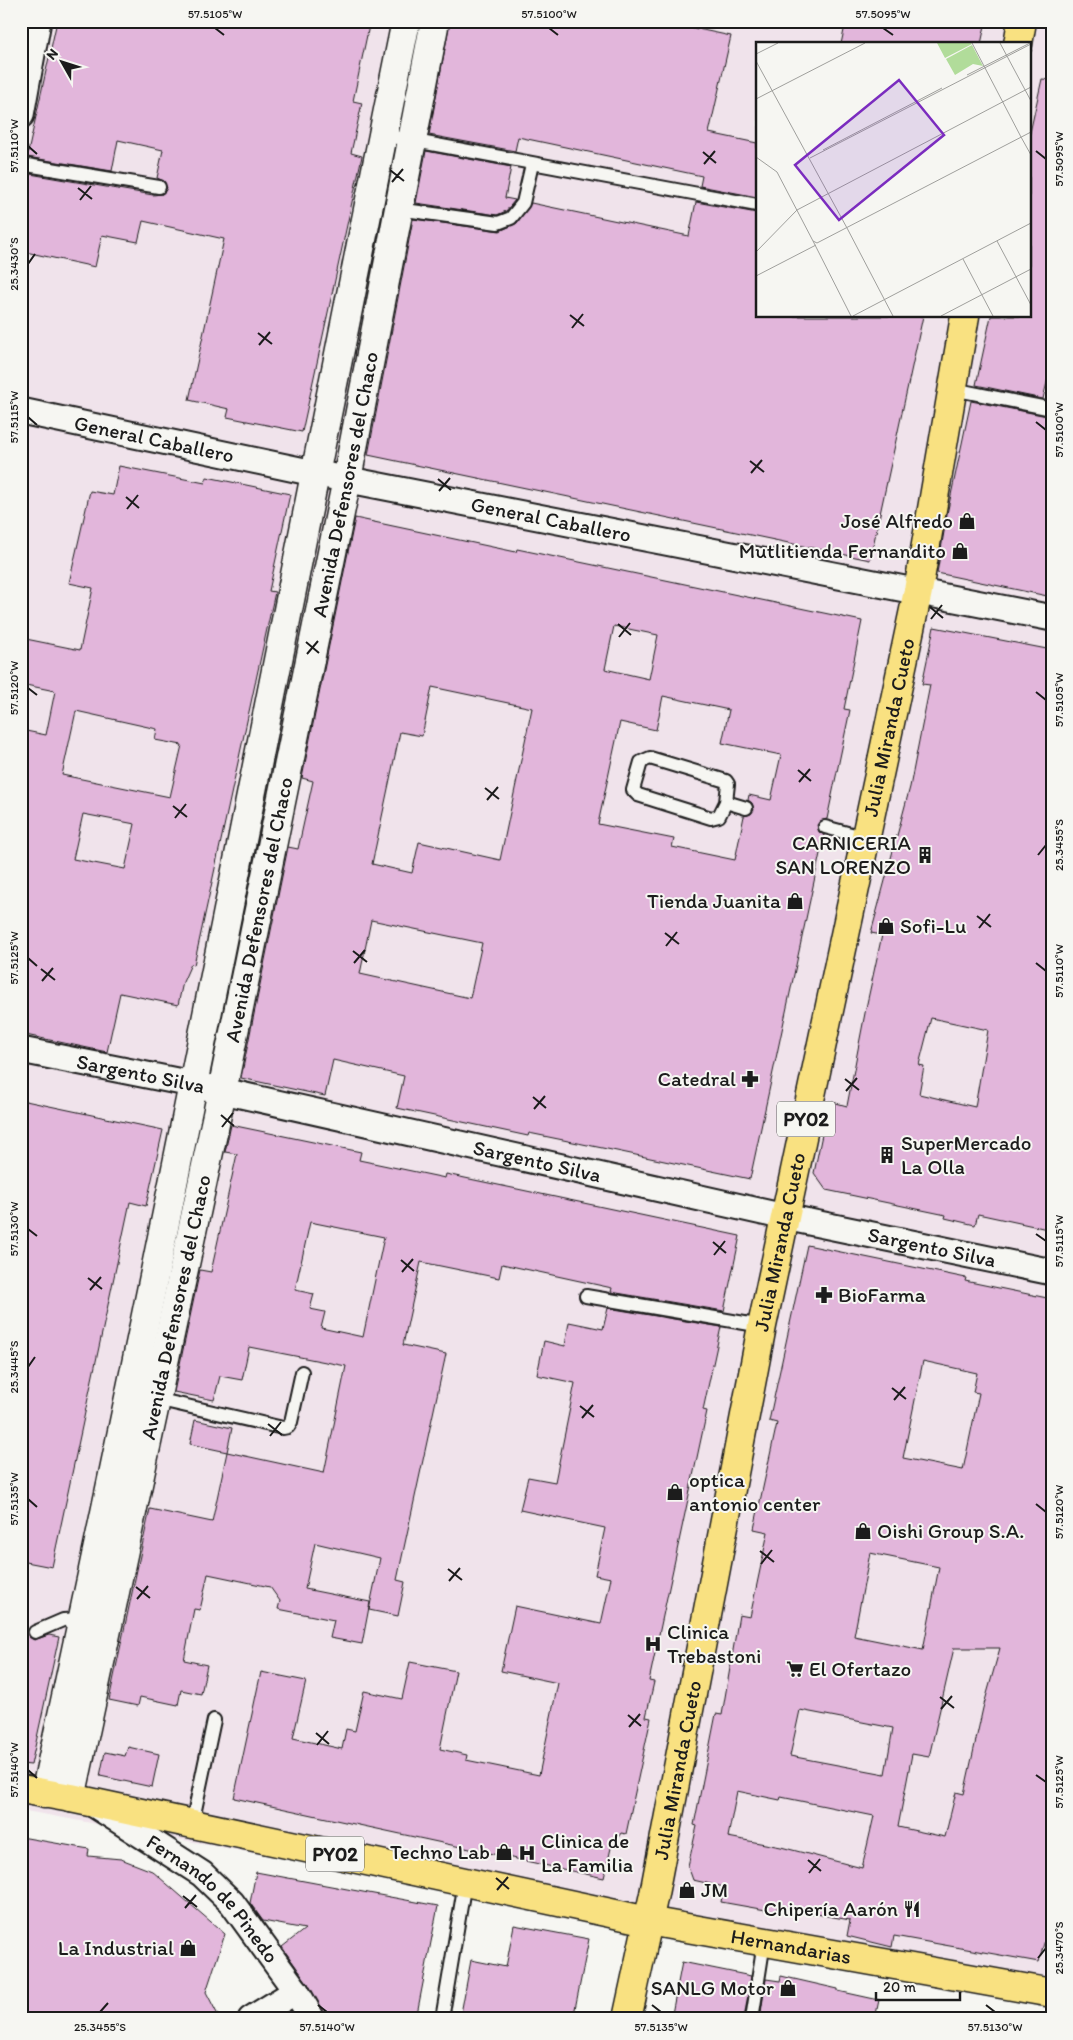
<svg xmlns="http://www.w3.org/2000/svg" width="1073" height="2040" font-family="Itim,sans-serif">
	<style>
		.built { fill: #f0e3eb; fill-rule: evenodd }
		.building { fill: #e2b6db; stroke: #1c1c1c; fill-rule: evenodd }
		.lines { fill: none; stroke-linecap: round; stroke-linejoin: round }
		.lane-casing { stroke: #1c1c1c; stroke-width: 16 }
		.street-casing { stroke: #1c1c1c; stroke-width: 29 }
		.secondary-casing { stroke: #1c1c1c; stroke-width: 31 }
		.highway-casing { stroke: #1c1c1c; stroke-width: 31 }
		.lane { stroke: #f6f6f2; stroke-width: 12 }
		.street { stroke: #f6f6f2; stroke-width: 25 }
		.secondary { stroke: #f6f6f2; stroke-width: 28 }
		.highway { stroke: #f9e181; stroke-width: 28 }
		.ticks { fill: none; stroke: #1c1c1c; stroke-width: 2 }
		.labels { text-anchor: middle; stroke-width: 4; stroke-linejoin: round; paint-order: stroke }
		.shield { fill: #f6f6f2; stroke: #5d5d5c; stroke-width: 1 }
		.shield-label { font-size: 20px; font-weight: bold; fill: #1c1c1c }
		.street-label { font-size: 21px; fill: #1c1c1c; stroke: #f6f6f2 }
		.poi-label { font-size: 21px; fill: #1c1c1c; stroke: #f6f6f2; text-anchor: end }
		.inset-road { fill: none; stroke: #9f9f9c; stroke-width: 1 }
		.view { fill: #7b2cbf; fill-opacity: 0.15; stroke: #7b2cbf; stroke-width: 2.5 }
		.inset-edge { fill: none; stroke: #1c1c1c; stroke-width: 2.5 }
		.neatline { fill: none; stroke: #1c1c1c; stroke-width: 2 }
		.ticks-label { font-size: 12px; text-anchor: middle; fill: #1c1c1c }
	</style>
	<rect width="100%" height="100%" fill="#f6f6f2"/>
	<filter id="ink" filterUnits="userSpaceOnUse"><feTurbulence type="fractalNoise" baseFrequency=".02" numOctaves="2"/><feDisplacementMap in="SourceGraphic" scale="10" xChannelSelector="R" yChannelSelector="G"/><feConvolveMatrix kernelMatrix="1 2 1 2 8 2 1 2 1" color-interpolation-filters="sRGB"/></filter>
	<g filter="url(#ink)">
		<path class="built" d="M 21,21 L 1052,21 L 1052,2001 L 21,1810 ZM 757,44 L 1029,44 L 1029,316 L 757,316 Z"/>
		<path class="building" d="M 57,21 L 370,21 L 353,101 L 362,103 L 351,153 L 362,156 L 302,432 L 227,417 L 229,409 L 189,400 L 224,239 L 143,221 L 138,242 L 102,235 L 95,267 L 21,251 L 21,214 L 30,174 L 153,195 L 162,194 L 167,188 L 164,181 L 157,178 L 163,150 L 118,140 L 112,171 L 27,157 Z
			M 450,21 L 660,21 L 731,36 L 709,133 L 757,143 L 757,197 L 700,186 L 702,176 L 518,137 L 515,151 L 429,135 Z
			M 846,21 L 986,21 L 981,44 L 841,44 Z
			M 1042,79 L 1052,80 L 1052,361 L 1043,399 L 976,385 L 991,316 L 1029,316 L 1029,137 Z
			M 426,151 L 511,167 L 505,198 L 515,200 L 506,211 L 497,215 L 416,203 Z
			M 696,202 L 757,213 L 757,316 L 923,316 L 870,560 L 368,455 L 413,219 L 500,231 L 517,223 L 531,203 L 689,236 Z
			M 971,401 L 1052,417 L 1052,597 L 937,573 L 947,514 Z
			M 119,466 L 205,483 L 207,477 L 290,494 L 269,591 L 275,592 L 194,965 L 191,964 L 183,982 L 178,1005 L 120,993 L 107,1052 L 21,1034 L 21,730 L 46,735 L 55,691 L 21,684 L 21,638 L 80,650 L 93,588 L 69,583 L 90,491 L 113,495 ZM 76,711 L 157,729 L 155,740 L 182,745 L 170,797 L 62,775 ZM 83,814 L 135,824 L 125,869 L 73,859 Z
			M 355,518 L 516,552 L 517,549 L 862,621 L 844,709 L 850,710 L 827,819 L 820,821 L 817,825 L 819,832 L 824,835 L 750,1179 L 612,1150 L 529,1133 L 528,1136 L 397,1108 L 404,1076 L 333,1060 L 325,1096 L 241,1078 L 288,847 L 298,849 L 313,781 L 302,778 ZM 614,626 L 658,635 L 649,679 L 605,669 ZM 432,687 L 532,708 L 500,860 L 419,842 L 412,873 L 372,864 L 400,732 L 422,736 ZM 663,696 L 729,710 L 722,743 L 781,755 L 771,800 L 749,795 L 748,800 L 752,803 L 754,810 L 751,814 L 744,816 L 735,860 L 672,847 L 674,839 L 598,824 L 620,722 L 656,730 ZM 371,920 L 482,943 L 470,998 L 360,974 Z
			M 934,627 L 1052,650 L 1052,1230 L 978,1214 L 975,1225 L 945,1218 L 946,1215 L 826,1190 L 814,1173 L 829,1101 L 847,1106 L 866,1008 L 882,935 L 871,933 L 910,787 L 930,685 L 922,684 ZM 931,1018 L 988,1030 L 975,1107 L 919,1094 L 924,1066 L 919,1065 Z
			M 21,1100 L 163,1130 L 146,1206 L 130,1202 L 52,1567 L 21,1561 Z
			M 231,1125 L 361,1152 L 359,1160 L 445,1178 L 446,1174 L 740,1236 L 724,1311 L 611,1292 L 612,1288 L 502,1264 L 499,1278 L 421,1262 L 403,1345 L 446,1354 L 397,1580 L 405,1582 L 398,1616 L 369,1610 L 380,1558 L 315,1543 L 305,1589 L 370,1602 L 362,1644 L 330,1638 L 334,1620 L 278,1609 L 280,1601 L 270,1587 L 208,1574 L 200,1610 L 194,1609 L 184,1660 L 207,1665 L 201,1694 L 181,1690 L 178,1705 L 140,1697 L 138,1706 L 109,1700 L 150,1509 L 212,1522 L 227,1452 L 190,1444 L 195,1420 L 232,1428 L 227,1452 L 324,1473 L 346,1366 L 249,1347 L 242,1380 L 220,1376 L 214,1400 L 174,1392 L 200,1270 L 211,1272 L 237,1154 L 225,1152 ZM 310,1222 L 384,1237 L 363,1337 L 321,1328 L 325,1312 L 310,1309 L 314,1294 L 295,1290 Z
			M 807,1245 L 966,1278 L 965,1281 L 1052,1299 L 1052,1913 L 1039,1962 L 894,1936 L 892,1947 L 847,1936 L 850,1920 L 777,1907 L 777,1912 L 721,1902 L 724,1887 L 693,1880 L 688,1866 L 697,1826 L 694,1825 L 716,1714 L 722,1715 L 739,1615 L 750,1617 L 768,1532 L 754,1529 L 777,1423 L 769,1421 ZM 923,1361 L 977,1373 L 973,1392 L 979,1393 L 963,1470 L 903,1458 ZM 870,1553 L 939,1567 L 923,1650 L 854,1636 ZM 954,1648 L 1000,1648 L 983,1708 L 964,1794 L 956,1792 L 945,1837 L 898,1827 L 912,1754 L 929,1757 ZM 800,1710 L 893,1728 L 885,1774 L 790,1756 ZM 737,1791 L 780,1800 L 781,1797 L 874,1816 L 862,1868 L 781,1847 L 728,1837 Z
			M 608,1308 L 721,1327 L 703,1410 L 707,1411 L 649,1681 L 654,1682 L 646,1717 L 651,1718 L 626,1834 L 621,1833 L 611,1848 L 604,1878 L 234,1798 L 261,1672 L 306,1681 L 293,1738 L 342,1749 L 346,1729 L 355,1731 L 364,1691 L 402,1699 L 410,1662 L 456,1671 L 440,1749 L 467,1755 L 466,1760 L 539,1775 L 558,1683 L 501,1671 L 515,1606 L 601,1624 L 611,1578 L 595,1575 L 605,1528 L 520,1510 L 528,1477 L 555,1482 L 575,1383 L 537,1375 L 544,1341 L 565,1346 L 569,1322 L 603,1329 Z
			M 21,1629 L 27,1630 L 28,1636 L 34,1640 L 49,1635 L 59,1637 L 31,1765 L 21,1764 Z
			M 128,1747 L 159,1754 L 152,1787 L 100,1776 L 105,1752 L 125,1756 Z
			M 21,1837 L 89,1849 L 88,1856 L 121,1859 L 152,1871 L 225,1934 L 206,1992 L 220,2019 L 21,2019 Z
			M 256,1872 L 438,1906 L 416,2019 L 337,2019 L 326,2017 L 308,1984 L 282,1947 L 305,1929 L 263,1921 L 250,1903 Z
			M 514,1925 L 589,1939 L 573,2019 L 460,2019 L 471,1960 L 506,1967 Z
			M 682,1962 L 751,1976 L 744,2019 L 671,2019 Z
			M 781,1976 L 838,1989 L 838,1991 L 879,2000 L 875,2019 L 760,2019 L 766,1979 L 780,1981 Z"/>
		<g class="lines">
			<g class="lane-casing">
				<path id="lane" d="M 383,135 L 757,205
					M 21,164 L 159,187
					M 398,209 L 498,223 L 511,218 L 523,203 L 532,164
					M 953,389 L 1052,409
					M 650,758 L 726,781 L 728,784 L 726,802 L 719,816 L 711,818 L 638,795 L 633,790 L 641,762 Z
					M 726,802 L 746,808
					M 825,827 L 866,838
					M 586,1296 L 762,1326
					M 156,1399 L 283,1428 L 288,1427 L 291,1422 L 302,1372
					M 35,1632 L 63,1620 L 83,1619
					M 192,1824 L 214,1720
					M 442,2019 L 465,1882
					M 752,2019 L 764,1942"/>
			</g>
			<g class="street-casing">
				<g id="street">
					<path d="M 21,115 L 38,21"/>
					<path id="s1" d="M 21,411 L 314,473 L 1052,618"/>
					<path id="s2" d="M 21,1050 L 192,1084 L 785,1217 L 1052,1272"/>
					<path id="s3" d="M 95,1805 L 202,1874 L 232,1903 L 296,1991 L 312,2019"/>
					<path d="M 251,2019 L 296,1991"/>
				</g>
			</g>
			<g class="secondary-casing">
				<g id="secondary">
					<path d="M 45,1794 C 173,1205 286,612 406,21"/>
					<path id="s4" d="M 71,1798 L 222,1091 L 347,479 L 435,21"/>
				</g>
			</g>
			<g class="highway-casing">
				<g id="highway">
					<path d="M 1018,44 L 1022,21"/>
					<path id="s5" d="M 21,1789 L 71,1798 L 648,1921 L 1052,1993"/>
					<path id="s6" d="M 627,2019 L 654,1894 L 762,1326 L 918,591 L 965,316"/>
				</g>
			</g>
			<use href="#lane" class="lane"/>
			<use href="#street" class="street"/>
			<use href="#secondary" class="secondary"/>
			<use href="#highway" class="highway"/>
		</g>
	</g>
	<path class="ticks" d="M 215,28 L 224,35M 549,28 L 558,35M 883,28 L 893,35M 28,146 L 37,154M 1036,151 L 1046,159M 703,152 L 716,163M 704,164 L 715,151M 390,170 L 404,181M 392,182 L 403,169M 78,188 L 92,199M 80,200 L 91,186M 28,264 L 35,254M 570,315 L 584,326M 572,328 L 583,314M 258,333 L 272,344M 259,345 L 270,332M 28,417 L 37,425M 1036,422 L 1046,430M 750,461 L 764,472M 751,473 L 762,460M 438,479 L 451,490M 439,491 L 450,478M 126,497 L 139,508M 127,509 L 138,495M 930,607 L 943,618M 931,619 L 942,605M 618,624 L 631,635M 619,637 L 630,623M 306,642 L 319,653M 307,654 L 318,641M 28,688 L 37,695M 1036,692 L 1046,700M 798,770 L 811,781M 799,782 L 810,769M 485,788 L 499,799M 487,800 L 498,787M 173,806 L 187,817M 175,818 L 186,804M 1038,855 L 1046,845M 977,916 L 991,927M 979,928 L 990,914M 665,933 L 679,944M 666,946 L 677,932M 353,951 L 367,962M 28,958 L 37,966M 354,963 L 365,950M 1036,963 L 1046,971M 41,969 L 55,980M 42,981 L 53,968M 845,1079 L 859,1090M 846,1091 L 857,1078M 533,1097 L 546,1108M 534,1109 L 545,1096M 221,1115 L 234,1126M 222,1127 L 233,1113M 28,1229 L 37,1236M 1036,1234 L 1046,1241M 713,1242 L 726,1253M 714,1255 L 725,1241M 401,1260 L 414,1271M 402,1272 L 413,1259M 88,1278 L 102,1289M 90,1290 L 101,1277M 28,1367 L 35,1357M 892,1388 L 906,1399M 894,1400 L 905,1387M 580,1406 L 594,1417M 582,1418 L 593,1405M 268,1424 L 282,1435M 270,1436 L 281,1422M 28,1499 L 37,1507M 1036,1504 L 1046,1512M 760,1551 L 774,1562M 761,1564 L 772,1550M 448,1569 L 462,1580M 449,1581 L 460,1568M 136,1587 L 150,1598M 137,1599 L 148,1586M 940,1697 L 954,1708M 941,1709 L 952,1696M 628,1715 L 641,1726M 629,1727 L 640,1714M 316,1733 L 329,1744M 317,1745 L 328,1731M 28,1770 L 37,1778M 1036,1775 L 1046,1782M 808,1860 L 821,1871M 809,1873 L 820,1859M 496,1878 L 509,1889M 497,1890 L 508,1877M 183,1896 L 197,1907M 185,1908 L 196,1895M 1038,1958 L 1046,1948M 318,2005 L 327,2012M 652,2005 L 661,2012M 986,2005 L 995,2012M 100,2012 L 108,2003"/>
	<defs>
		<g id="shop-bare" transform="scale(1.35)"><path d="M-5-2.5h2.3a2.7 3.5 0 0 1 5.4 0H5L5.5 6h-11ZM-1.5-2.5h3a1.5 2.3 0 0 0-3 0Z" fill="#1c1c1c" stroke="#f6f6f2" stroke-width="2.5" paint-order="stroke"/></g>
		<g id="building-bare" transform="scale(1.35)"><path d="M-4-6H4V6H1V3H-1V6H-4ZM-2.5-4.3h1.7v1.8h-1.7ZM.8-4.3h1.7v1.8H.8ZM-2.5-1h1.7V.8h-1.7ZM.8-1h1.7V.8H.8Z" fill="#1c1c1c" stroke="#f6f6f2" stroke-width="2.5" paint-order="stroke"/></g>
		<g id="pharmacy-bare" transform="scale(1.35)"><path d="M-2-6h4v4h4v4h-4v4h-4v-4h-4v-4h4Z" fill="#1c1c1c" stroke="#f6f6f2" stroke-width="2.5" paint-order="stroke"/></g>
		<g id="hospital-bare" transform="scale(1.35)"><path d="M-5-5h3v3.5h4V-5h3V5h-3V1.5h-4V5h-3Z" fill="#1c1c1c" stroke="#f6f6f2" stroke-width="2.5" paint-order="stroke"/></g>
		<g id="supermarket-bare" transform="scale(1.35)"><path d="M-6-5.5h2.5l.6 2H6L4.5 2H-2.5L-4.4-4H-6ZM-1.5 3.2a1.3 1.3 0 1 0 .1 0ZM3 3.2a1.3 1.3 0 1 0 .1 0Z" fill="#1c1c1c" stroke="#f6f6f2" stroke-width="2.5" paint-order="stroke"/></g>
		<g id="restaurant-bare" transform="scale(1.35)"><path d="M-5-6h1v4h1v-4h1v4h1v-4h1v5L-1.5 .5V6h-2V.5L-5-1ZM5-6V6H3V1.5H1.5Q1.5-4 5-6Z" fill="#1c1c1c" stroke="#f6f6f2" stroke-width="2.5" paint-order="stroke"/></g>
	</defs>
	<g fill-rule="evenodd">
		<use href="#shop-bare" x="967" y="521"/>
		<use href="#shop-bare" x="960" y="551"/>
		<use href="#building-bare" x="925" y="855"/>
		<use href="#shop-bare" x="795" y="901"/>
		<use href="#shop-bare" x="886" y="926"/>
		<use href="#pharmacy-bare" x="750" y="1079"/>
		<use href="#building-bare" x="887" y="1155"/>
		<use href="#pharmacy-bare" x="824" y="1295"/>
		<use href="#shop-bare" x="675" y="1492"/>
		<use href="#shop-bare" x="863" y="1531"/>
		<use href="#hospital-bare" x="653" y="1644"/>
		<use href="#supermarket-bare" x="795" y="1669"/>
		<use href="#shop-bare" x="504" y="1852"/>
		<use href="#hospital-bare" x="527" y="1853"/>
		<use href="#shop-bare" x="687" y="1890"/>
		<use href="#restaurant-bare" x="912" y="1909"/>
		<use href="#shop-bare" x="188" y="1948"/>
		<use href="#shop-bare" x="788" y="1988"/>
	</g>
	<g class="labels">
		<g class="shield">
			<rect x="777" y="1101.5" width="58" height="35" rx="4"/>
			<rect x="306" y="1836.5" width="58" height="35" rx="4"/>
		</g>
		<g class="shield-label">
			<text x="806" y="1126">PY02</text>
			<text x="335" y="1861">PY02</text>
		</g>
		<g class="street-label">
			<text dy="7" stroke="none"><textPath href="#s1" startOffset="136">General Caballero</textPath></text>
			<text dy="7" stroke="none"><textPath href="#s4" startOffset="1342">Avenida Defensores del Chaco</textPath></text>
			<text dy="7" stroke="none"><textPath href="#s1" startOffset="541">General Caballero</textPath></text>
			<text dy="7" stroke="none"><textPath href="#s6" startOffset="1318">Julia Miranda Cueto</textPath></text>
			<text dy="7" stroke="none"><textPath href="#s4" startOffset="908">Avenida Defensores del Chaco</textPath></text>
			<text dy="7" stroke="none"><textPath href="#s2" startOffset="122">Sargento Silva</textPath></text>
			<text dy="7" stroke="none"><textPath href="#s2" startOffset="528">Sargento Silva</textPath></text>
			<text dy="7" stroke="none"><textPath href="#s6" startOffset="792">Julia Miranda Cueto</textPath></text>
			<text dy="7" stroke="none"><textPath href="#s2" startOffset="932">Sargento Silva</textPath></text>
			<text dy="7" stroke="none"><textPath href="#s4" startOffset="502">Avenida Defensores del Chaco</textPath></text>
			<text dy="7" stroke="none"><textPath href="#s6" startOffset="254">Julia Miranda Cueto</textPath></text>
			<text dy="7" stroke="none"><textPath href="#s3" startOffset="152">Fernando de Pinedo</textPath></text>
			<text dy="7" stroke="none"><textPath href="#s5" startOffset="786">Hernandarias</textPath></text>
		</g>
		<g class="poi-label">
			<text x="953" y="528">José Alfredo</text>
			<text x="946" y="558">Mutlitienda Fernandito</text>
			<text x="911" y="850">CARNICERIA<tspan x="911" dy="24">SAN LORENZO</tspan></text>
			<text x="781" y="908">Tienda Juanita</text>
			<text x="900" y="933" text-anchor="start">Sofi-Lu</text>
			<text x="736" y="1086">Catedral</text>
			<text x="901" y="1150" text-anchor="start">SuperMercado<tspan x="901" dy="24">La Olla</tspan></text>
			<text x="838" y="1302" text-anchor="start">BioFarma</text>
			<text x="689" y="1487" text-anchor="start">optica<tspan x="689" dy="24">antonio center</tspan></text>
			<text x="877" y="1538" text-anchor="start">Oishi Group S.A.</text>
			<text x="667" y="1639" text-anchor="start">Clinica<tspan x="667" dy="24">Trebastoni</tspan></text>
			<text x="809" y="1676" text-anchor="start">El Ofertazo</text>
			<text x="541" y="1848" text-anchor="start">Clinica de<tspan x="541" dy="24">La Familia</tspan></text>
			<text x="490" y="1859">Techno Lab</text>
			<text x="701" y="1897" text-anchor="start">JM</text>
			<text x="898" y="1916">Chipería Aarón</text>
			<text x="174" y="1955">La Industrial</text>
			<text x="774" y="1995">SANLG Motor</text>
		</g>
	</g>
	<g transform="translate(756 42)">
		<rect width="275" height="275" fill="#f6f6f2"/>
		<path d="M 181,1 L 215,1 L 216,2 L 189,16 ZM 216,3 L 227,24 L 217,22 L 199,33 L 190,17 Z" fill="#b1dc9a"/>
		<path class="inset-road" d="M 216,1 L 265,95M 244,1 L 275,59M 0,12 L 22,1M 0,19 L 91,186M 211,33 L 274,1M 0,57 L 109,1M 265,95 L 275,113M 67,108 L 186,46M 0,115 L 21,130 L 57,199 L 61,201 L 275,90M 54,116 L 275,2M 41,168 L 275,45M 91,186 L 137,274M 57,199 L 95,274M 241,199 L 275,263M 0,210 L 41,168M 207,217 L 237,274M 0,234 L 60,203M 97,274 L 275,181M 185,274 L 275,227"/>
		<path class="view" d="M 143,38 L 188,93 L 83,178 L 39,123 Z"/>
		<rect width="275" height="275" class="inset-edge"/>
	</g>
	<rect width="1073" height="2040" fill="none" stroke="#f6f6f2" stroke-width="55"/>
	<g transform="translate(62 62) rotate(309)" stroke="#f6f6f2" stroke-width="4" paint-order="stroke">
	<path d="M0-4L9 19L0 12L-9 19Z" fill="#1c1c1c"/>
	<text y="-8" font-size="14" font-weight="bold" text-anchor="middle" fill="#1c1c1c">N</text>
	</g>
	<path d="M876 1992v8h84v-8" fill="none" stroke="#1c1c1c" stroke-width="2.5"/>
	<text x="883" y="1992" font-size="15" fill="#1c1c1c" stroke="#f6f6f2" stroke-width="4" paint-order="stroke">20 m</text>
	<rect x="28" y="28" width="1018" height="1984" class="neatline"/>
	<g class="ticks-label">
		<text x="215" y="18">57.5105°W</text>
		<text x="549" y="18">57.5100°W</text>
		<text x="883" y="18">57.5095°W</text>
		<text transform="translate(14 146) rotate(-90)" y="4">57.5110°W</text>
		<text transform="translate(1059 159) rotate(-90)" y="4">57.5095°W</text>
		<text transform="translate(14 264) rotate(-90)" y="4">25.3430°S</text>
		<text transform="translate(14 417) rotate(-90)" y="4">57.5115°W</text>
		<text transform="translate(1059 430) rotate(-90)" y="4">57.5100°W</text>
		<text transform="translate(14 688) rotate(-90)" y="4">57.5120°W</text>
		<text transform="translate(1059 700) rotate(-90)" y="4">57.5105°W</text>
		<text transform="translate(1059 845) rotate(-90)" y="4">25.3455°S</text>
		<text transform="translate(14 958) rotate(-90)" y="4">57.5125°W</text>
		<text transform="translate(1059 971) rotate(-90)" y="4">57.5110°W</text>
		<text transform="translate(14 1229) rotate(-90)" y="4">57.5130°W</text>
		<text transform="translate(1059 1241) rotate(-90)" y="4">57.5115°W</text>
		<text transform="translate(14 1367) rotate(-90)" y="4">25.3445°S</text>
		<text transform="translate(14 1499) rotate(-90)" y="4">57.5135°W</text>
		<text transform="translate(1059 1512) rotate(-90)" y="4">57.5120°W</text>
		<text transform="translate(14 1770) rotate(-90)" y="4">57.5140°W</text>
		<text transform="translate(1059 1782) rotate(-90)" y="4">57.5125°W</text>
		<text transform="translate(1059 1948) rotate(-90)" y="4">25.3470°S</text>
		<text x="100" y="2031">25.3455°S</text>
		<text x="327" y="2031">57.5140°W</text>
		<text x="661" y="2031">57.5135°W</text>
		<text x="995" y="2031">57.5130°W</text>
	</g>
</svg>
